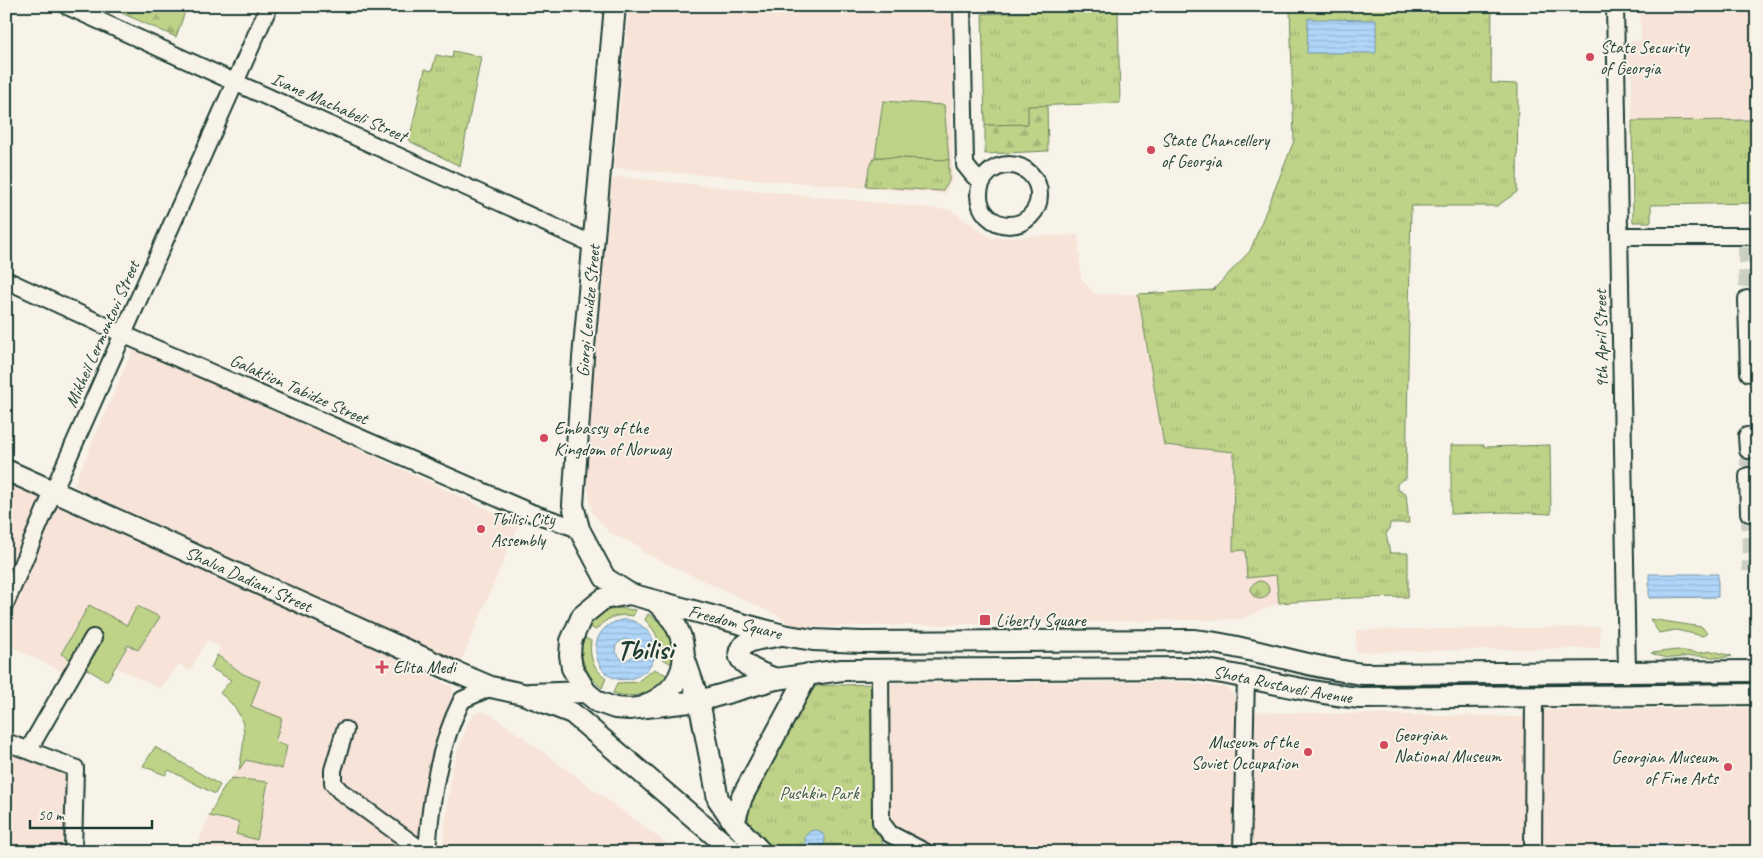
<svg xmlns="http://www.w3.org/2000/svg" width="1763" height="858" font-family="Caveat,sans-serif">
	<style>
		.built { fill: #f7e3d8 }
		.green { fill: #bed288; stroke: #6e885e }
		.forest { fill: url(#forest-firs); stroke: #6e885e }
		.park { fill: url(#park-tufts); stroke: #6e885e }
		.water { fill: url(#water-rules); stroke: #7598aa; fill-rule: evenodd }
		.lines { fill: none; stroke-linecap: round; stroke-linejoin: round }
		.minor-tunnel { stroke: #cccfc4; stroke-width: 16; stroke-dasharray: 16 8; stroke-linecap: butt }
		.minor-casing { stroke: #1f3d34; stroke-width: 20 }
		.major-casing { stroke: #1f3d34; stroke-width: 24 }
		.minor { stroke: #f7f3e8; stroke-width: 16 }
		.major { stroke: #f7f3e8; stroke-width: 20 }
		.poi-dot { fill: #d1495b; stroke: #f7f3e8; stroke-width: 2 }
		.labels { text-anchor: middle; stroke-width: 4; stroke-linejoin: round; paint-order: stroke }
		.poi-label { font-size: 18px; fill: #1f3d34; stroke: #f7f3e8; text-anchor: start }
		.street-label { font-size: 18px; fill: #1f3d34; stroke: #f7f3e8 }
		.park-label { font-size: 18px; fill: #3f5b45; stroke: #f7f3e8 }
		.town-label { font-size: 28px; font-weight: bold; fill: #1f3d34; stroke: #f7f3e8 }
	</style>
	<defs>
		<pattern id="forest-firs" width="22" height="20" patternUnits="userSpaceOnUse" patternTransform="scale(1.25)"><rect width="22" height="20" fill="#bed288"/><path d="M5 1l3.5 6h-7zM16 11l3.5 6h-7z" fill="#a3b576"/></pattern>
		<pattern id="park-tufts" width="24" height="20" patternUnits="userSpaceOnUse" patternTransform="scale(1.25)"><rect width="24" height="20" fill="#bed288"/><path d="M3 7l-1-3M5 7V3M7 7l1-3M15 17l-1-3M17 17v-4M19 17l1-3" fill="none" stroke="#a3b576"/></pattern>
		<pattern id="water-rules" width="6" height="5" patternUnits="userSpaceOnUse" patternTransform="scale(1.25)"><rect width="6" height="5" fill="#afd5f9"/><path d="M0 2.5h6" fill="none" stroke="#96b8d6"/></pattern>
	</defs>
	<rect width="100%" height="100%" fill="#f7f3e8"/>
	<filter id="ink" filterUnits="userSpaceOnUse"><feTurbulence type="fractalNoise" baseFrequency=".02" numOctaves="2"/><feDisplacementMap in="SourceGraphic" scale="10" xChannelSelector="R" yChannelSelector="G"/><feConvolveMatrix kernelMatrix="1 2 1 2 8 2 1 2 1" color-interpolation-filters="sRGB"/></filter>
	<g filter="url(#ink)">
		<path class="built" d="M 629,6 L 952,6 L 952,180 L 944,194 L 614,168 Z
			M 1640,6 L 1757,6 L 1757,120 L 1632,121 L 1632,65 L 1628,64 L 1628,42 L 1641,40 Z
			M 619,177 L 951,210 L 991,238 L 1078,235 L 1081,278 L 1095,294 L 1138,294 L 1164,445 L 1234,452 L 1233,550 L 1245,550 L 1276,575 L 1279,603 L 1242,619 L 804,627 L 790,624 L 777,615 L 642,552 L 640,547 L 609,532 L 592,512 L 587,482 L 589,430 L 612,180 Z
			M 135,345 L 519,524 L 456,673 L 280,593 L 285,583 L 75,487 L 75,482 Z
			M 6,476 L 47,493 L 6,585 Z
			M 60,504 L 279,600 L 452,687 L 454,708 L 436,751 L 426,781 L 417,852 L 359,852 L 360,842 L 349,840 L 347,852 L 195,852 L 209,816 L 239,822 L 236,834 L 257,839 L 267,782 L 232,778 L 246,760 L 287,746 L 275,742 L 251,706 L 260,681 L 243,675 L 217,655 L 220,647 L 207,640 L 190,671 L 179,664 L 160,689 L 115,667 L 128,645 L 138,650 L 127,625 L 89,606 L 61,654 L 77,662 L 69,675 L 6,644 L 6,612 Z
			M 1600,627 L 1600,648 L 1356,652 L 1356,630 Z
			M 1184,682 L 1227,688 L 1241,702 L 1239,852 L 899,852 L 893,847 L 888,837 L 880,683 Z
			M 1757,708 L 1757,852 L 1541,852 L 1542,722 L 1545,711 L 1552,710 Z
			M 482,711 L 490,714 L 536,747 L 678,852 L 442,852 L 452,768 L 468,723 L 476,713 Z
			M 1255,712 L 1528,717 L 1525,852 L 1251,852 Z
			M 6,745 L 68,767 L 69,852 L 6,852 Z"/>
		<path class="green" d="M 883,101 L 944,105 L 949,160 L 875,157 Z
			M 89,605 L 127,625 L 137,606 L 160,617 L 138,650 L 128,645 L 107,681 L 61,654 Z
			M 617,608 L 636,610 L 633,616 C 618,613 605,618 596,630 L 588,626 L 601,613 Z
			M 648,614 C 667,625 675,642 672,664 L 659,657 C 661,641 656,631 645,620 Z
			M 1650,619 L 1702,627 L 1707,633 L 1703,636 L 1676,630 L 1659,633 Z
			M 583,637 L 591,641 C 589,657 593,668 606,678 L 602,688 C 584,673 579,659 583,637 Z
			M 1677,650 L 1697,653 L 1712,651 L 1732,656 C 1717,660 1707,655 1693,656 C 1673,657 1671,661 1651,653 Z
			M 217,655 L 243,674 L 260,681 L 251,706 L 282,718 L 275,742 L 287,746 L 282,769 L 246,760 L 239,770 C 245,735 251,718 220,693 L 231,680 L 211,668 Z
			M 654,669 L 669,676 C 652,693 637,700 613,693 L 617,683 L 637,682 Z
			M 155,747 L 220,785 L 215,794 L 169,770 L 165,775 L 143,766 Z
			M 232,778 L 268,782 L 257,840 L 236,834 L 239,822 L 209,816 L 224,787 Z"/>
		<path class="forest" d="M 152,6 L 160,10 L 162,6 L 187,6 L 176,37 L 108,7 Z
			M 1047,105 L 1048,151 L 985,154 L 985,125 L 1028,124 L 1027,106 Z
			M1251 590a9 9 0 1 1 18 0a9 9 0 1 1-18 0Z"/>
		<path class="park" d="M 1244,6 L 1492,6 L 1491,83 L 1518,84 L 1517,192 L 1497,206 L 1411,206 L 1406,479 L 1403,479 L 1397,484 L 1397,489 L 1406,494 L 1409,523 L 1390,523 L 1389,530 L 1386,534 L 1390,553 L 1408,553 L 1408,597 L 1351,598 L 1279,603 L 1276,575 L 1247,578 L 1245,550 L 1233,551 L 1234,452 L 1164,445 L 1138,294 L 1213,290 L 1250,251 L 1294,141 L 1290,8 L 1251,8 Z
			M 1118,9 L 1120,103 L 1028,106 L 1028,124 L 985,125 L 982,14 Z
			M 453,51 L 481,57 L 460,166 L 409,141 L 425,69 L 432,71 L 436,55 L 452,58 Z
			M 1757,120 L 1757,203 L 1651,205 L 1651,222 L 1633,222 L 1632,121 Z
			M 875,157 L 949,160 L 949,181 L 942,191 L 866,186 L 869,168 Z
			M 1451,445 L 1484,445 L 1484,447 L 1550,445 L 1551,514 L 1508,512 L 1451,514 Z
			M 871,684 L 880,835 L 883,845 L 889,852 L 772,852 C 752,837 744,822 750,797 L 800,707 L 816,686 Z"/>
		<path class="water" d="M 1308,19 L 1376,20 L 1376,53 L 1307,53 Z
			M 1649,574 L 1718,574 L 1718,597 L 1649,598 Z
			M 626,619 C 645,623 661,640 653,661 C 649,669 642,675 633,678 C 595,691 576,626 626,619 ZM 624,639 L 631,641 L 635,647 L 633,656 L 627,660 L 621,659 L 615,651 L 616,645 Z
			M805 840a10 10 0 1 1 20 0a10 10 0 1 1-20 0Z
			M 1623,844 L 1672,845 L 1672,852 L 1623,852 Z"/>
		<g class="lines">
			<path class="minor-tunnel" d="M 1746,247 L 1747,299
				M 1748,450 L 1748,476
				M 1749,513 L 1750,571"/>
			<g class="minor-casing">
				<path id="minor" d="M 67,6 L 594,245
					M 962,6 L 965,165 L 974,176 L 983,180
					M 1615,6 L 1627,672
					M979 195a30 30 0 1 1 60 0a30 30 0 1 1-60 0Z
					M 1619,236 L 1757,236
					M 6,280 L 136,340 L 532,513 L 579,529
					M 1747,299 L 1749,373
					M 1747,436 L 1748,450
					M 1748,476 L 1749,513
					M 6,602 L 59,478 L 269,6
					M 880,669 L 881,822 L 890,834 L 925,852
					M 345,730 L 333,770 L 333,783 L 340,791 L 424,852
					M 6,742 L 75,768 L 73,852
					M 29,749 L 93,638
					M 427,852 C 431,798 438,748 462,700 L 491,687
					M 1242,852 L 1246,677
					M 1533,852 L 1534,696"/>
			</g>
			<g class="major-casing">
				<g id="major">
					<path d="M 615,6 L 583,358 L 573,505 L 579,529 L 605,578 L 630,594"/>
					<path id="s1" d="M 6,470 L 453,671 L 491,687 L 523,694 L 572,713 L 734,852"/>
					<path d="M 684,657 L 699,701 L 718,799 L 734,823 L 761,852"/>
					<path id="s2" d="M 1757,671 L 1364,674 C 1306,668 1252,646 1193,640 L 861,642 L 813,640 L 783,635 L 630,594 L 603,599 L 582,616 L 571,641 L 570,655 L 572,668 L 586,692 L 598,702 L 615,708 L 629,709 L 699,701 L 776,679 L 842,670 L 1191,668 C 1248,675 1303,693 1360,698 L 1757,694"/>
					<path d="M 776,679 C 765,675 722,660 747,643 C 755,638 768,638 777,636"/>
					<path d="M 530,694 L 586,692"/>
					<path d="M 648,704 C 695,684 693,633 657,603"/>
					<path d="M 734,823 L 742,797 L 808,674"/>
				</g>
			</g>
			<use href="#minor" class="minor"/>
			<use href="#major" class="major"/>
		</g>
	</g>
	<g class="poi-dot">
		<circle cx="1590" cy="57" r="5"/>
		<circle cx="1151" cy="150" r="5"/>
		<circle cx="544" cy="438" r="5"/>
		<circle cx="481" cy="529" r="5"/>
		<rect x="979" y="614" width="12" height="12" rx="2.5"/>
		<path d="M379.5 659.5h5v5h5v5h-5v5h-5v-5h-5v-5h5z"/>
		<circle cx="1384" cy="745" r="5"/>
		<circle cx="1308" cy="752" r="5"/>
		<circle cx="1728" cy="767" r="5"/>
	</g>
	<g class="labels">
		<g class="poi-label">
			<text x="1600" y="53">State Security<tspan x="1600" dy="21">of Georgia</tspan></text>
			<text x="1161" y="146">State Chancellery<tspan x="1161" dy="21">of Georgia</tspan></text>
			<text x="554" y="434">Embassy of the<tspan x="554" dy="21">Kingdom of Norway</tspan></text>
			<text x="491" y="525">Tbilisi City<tspan x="491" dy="21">Assembly</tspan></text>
			<text x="996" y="626">Liberty Square</text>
			<text x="393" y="673">Elita Medi</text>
			<text x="1394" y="741">Georgian<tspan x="1394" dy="21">National Museum</tspan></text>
			<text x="1298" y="748" text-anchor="end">Museum of the<tspan x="1298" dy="21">Soviet Occupation</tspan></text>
			<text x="1718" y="763" text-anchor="end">Georgian Museum<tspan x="1718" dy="21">of Fine Arts</tspan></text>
		</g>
		<g class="street-label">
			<text transform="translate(339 107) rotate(24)" y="6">Ivane Machabeli Street</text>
			<text transform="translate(588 311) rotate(-85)" y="6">Giorgi Leonidze Street</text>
			<text transform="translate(102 334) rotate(-66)" y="6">Mikheil Lermontovi Street</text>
			<text transform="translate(1601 339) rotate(-91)" y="6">9th April Street</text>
			<text transform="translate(299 389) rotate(24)" y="6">Galaktion Tabidze Street</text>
			<text dy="6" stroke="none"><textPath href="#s1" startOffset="266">Shalva Dadiani Street</textPath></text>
			<text transform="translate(735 622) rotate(14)" y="6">Freedom Square</text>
			<text dy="6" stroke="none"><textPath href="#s2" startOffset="1980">Shota Rustaveli Avenue</textPath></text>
		</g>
		<g class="park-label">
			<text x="819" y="799">Pushkin Park</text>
		</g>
		<g class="town-label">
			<text x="645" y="659">Tbilisi</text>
		</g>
	</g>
	<rect width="1763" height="858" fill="none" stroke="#f7f3e8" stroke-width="25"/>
	<rect x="12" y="12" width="1738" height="833" fill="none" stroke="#1f3d34" stroke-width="2" filter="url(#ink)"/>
	<path d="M30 820v8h122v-8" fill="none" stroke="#1f3d34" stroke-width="2.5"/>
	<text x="38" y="820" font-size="15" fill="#1f3d34" stroke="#f7f3e8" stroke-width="4" paint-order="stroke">50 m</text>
</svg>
